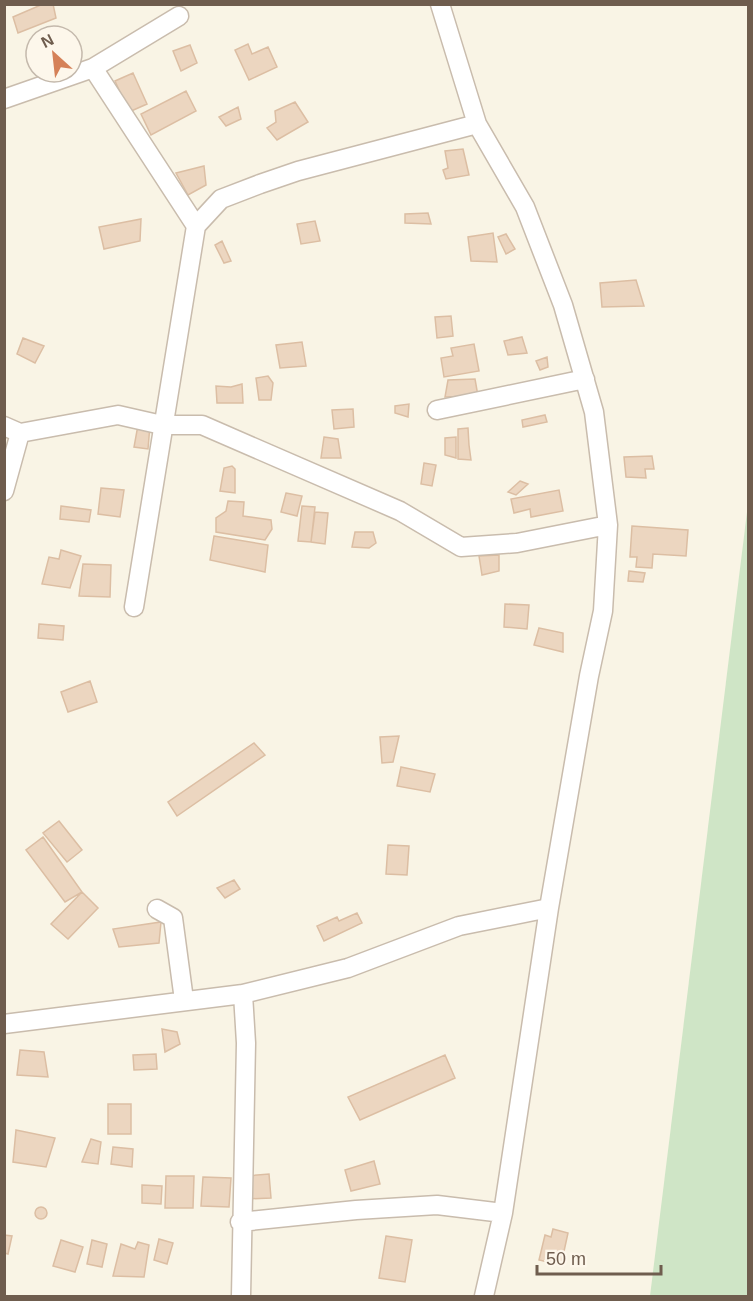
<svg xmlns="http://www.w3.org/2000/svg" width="753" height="1301" font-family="Helvetica,sans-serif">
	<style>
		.green { fill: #cfe5c6 }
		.building { fill: #ecd6c0; stroke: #dcbea3; stroke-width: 1.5 }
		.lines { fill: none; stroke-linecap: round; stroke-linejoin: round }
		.minor-casing { stroke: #c9bcad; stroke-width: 21 }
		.minor { stroke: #fff; stroke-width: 18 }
	</style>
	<rect width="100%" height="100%" fill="#f9f4e5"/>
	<path class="green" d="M 748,504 L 748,1296 L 650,1296 Z"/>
	<path class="building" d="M 43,4 L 53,4 L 56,18 L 18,33 L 13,17 Z
		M 248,44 L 252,54 L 268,47 L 277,67 L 249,80 L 235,50 Z
		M 190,45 L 197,63 L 181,71 L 173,51 Z
		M 133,73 L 147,104 L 129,112 L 115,81 Z
		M 186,91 L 196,111 L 151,135 L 141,114 Z
		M 295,102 L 308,122 L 277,140 L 267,128 L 276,122 L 275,111 Z
		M 238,107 L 241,119 L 226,126 L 219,117 Z
		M 463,149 L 469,175 L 446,179 L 443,170 L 448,168 L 445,151 Z
		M 204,166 L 206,185 L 188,195 L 176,173 Z
		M 428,213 L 431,224 L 405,223 L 405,214 Z
		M 141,219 L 140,241 L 104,249 L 99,227 Z
		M 315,221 L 320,241 L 301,244 L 297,224 Z
		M 493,233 L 497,262 L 471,261 L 468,237 Z
		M 506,234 L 515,249 L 506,254 L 498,237 Z
		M 222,241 L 231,261 L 224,263 L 215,245 Z
		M 636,280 L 644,306 L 602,307 L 600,283 Z
		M 451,316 L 453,336 L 437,338 L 435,317 Z
		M 522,337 L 527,353 L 508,355 L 504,341 Z
		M 23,338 L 44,346 L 35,363 L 17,354 Z
		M 302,342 L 306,366 L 280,368 L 276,345 Z
		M 474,344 L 479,371 L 444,377 L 441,358 L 453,356 L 451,348 Z
		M 547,357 L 548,367 L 540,370 L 536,361 Z
		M 268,376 L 273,383 L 271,400 L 259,400 L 256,378 Z
		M 475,379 L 478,396 L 445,397 L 448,380 Z
		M 242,384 L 243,403 L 217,403 L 216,386 L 231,387 Z
		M 409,404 L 408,417 L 395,413 L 395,406 Z
		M 353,409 L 354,427 L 334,429 L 332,410 Z
		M 545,415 L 547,422 L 523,427 L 522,420 Z
		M 138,425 L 150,425 L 148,449 L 134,447 Z
		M 468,428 L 469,445 L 471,460 L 458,459 L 458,429 Z
		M 324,437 L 338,439 L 341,458 L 321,458 Z
		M 456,437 L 456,458 L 445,455 L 445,438 Z
		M 652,456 L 654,469 L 645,469 L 646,478 L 626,477 L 624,457 Z
		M 424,463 L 436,465 L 432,486 L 421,484 Z
		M 232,466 L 235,469 L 235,493 L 220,491 L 224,468 Z
		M 520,481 L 528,484 L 516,495 L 508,492 Z
		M 101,488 L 124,490 L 120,517 L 98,514 Z
		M 559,490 L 563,511 L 531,517 L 530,509 L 514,513 L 511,499 Z
		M 286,493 L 302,496 L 297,516 L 281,512 Z
		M 228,501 L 244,502 L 243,516 L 271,520 L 272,529 L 265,540 L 216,532 L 216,518 L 226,511 Z
		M 61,506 L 91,510 L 89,522 L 60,519 Z
		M 302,506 L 315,507 L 311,542 L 298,541 Z
		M 315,512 L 328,513 L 325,544 L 311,542 Z
		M 632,526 L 688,530 L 686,556 L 653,554 L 652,568 L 636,567 L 637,557 L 630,557 Z
		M 355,532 L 373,532 L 376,543 L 369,548 L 352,547 Z
		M 214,536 L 268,545 L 265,572 L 210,560 Z
		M 61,550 L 81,556 L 70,588 L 42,584 L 49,557 L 59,559 Z
		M 499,555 L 499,571 L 482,575 L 479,556 Z
		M 83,564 L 111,565 L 110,597 L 79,596 Z
		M 629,571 L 645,573 L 643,582 L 628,581 Z
		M 505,604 L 529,605 L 527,629 L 504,627 Z
		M 39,624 L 64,626 L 63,640 L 38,638 Z
		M 539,628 L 563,633 L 563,652 L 534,645 Z
		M 90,681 L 97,702 L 68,712 L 61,692 Z
		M 399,736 L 393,762 L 382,763 L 380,737 Z
		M 254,743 L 265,755 L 177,816 L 168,802 Z
		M 401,767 L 435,774 L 430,792 L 397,786 Z
		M 59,821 L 82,850 L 67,862 L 43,833 Z
		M 43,837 L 82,892 L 65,902 L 26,850 Z
		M 388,845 L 409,846 L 407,875 L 386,874 Z
		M 234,880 L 240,889 L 225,898 L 217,888 Z
		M 82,892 L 98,908 L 68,939 L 51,924 Z
		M 357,913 L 362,923 L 324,941 L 317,926 L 337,917 L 339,921 Z
		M 161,922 L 159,943 L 119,947 L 113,929 Z
		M 162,1029 L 177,1032 L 180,1044 L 165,1052 Z
		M 20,1050 L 44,1052 L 48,1077 L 17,1075 Z
		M 156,1054 L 157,1069 L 134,1070 L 133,1055 Z
		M 445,1055 L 455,1078 L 360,1120 L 348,1097 Z
		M 108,1104 L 131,1104 L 131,1134 L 108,1134 Z
		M 16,1130 L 55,1138 L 46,1167 L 13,1162 Z
		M 91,1139 L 101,1142 L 98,1164 L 82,1162 Z
		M 113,1147 L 133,1149 L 132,1167 L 111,1164 Z
		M 374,1161 L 380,1184 L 351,1191 L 345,1170 Z
		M 269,1174 L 271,1198 L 246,1199 L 246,1176 Z
		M 166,1176 L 194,1176 L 193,1208 L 165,1208 Z
		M 203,1177 L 231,1178 L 229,1207 L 201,1206 Z
		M 142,1185 L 162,1186 L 161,1204 L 142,1203 Z
		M35 1213a6 6 0 1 1 12 0a6 6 0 1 1-12 0Z
		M 553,1229 L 568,1233 L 561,1265 L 539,1260 L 545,1235 L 551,1237 Z
		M 4,1235 L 12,1236 L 8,1254 L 4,1253 Z
		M 386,1236 L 412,1240 L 405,1282 L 379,1278 Z
		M 159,1239 L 173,1243 L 167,1264 L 154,1260 Z
		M 61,1240 L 83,1247 L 75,1272 L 53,1266 Z
		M 92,1240 L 107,1244 L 102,1267 L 87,1264 Z
		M 138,1242 L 149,1245 L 144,1277 L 113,1276 L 121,1244 L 135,1249 Z"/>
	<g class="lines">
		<g class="minor-casing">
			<path id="minor" d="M 440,4 L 477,124 L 525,207 L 563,305 L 594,412 L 608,525 L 603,611 L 589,676 L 549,908 L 503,1213 L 484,1296
				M 93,68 L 196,226
				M 4,99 L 93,68 L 179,16
				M 437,410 L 585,379
				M 4,426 L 20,433 L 118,415 L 162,425 L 202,425 L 400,511 L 461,547 L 517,543 L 608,525
				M 4,491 L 20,433
				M 134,607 L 196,226 L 221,199 L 260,184 L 298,171 L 477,124
				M 157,909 L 173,918 L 184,1000
				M 4,1024 L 243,994 L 348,968 L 459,926 L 549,908
				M 240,1222 L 356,1210 L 437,1205 L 503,1213
				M 241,1296 L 246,1043 L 243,994"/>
		</g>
		<use href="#minor" class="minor"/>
	</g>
	<rect width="753" height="1301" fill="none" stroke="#6f5d4e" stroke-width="12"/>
	<g transform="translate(54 54) rotate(333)"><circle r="28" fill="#fdf7eb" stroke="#c4b9ac" stroke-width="1.5"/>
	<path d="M0-4.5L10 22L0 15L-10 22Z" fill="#d58158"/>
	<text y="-9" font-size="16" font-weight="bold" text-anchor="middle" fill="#6f5d4e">N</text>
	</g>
	<path d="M537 1265v9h124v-9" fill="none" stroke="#6f5d4e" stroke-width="3"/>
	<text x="546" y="1265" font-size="18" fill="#6f5d4e" stroke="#fdf7eb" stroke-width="4.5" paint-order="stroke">50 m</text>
</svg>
